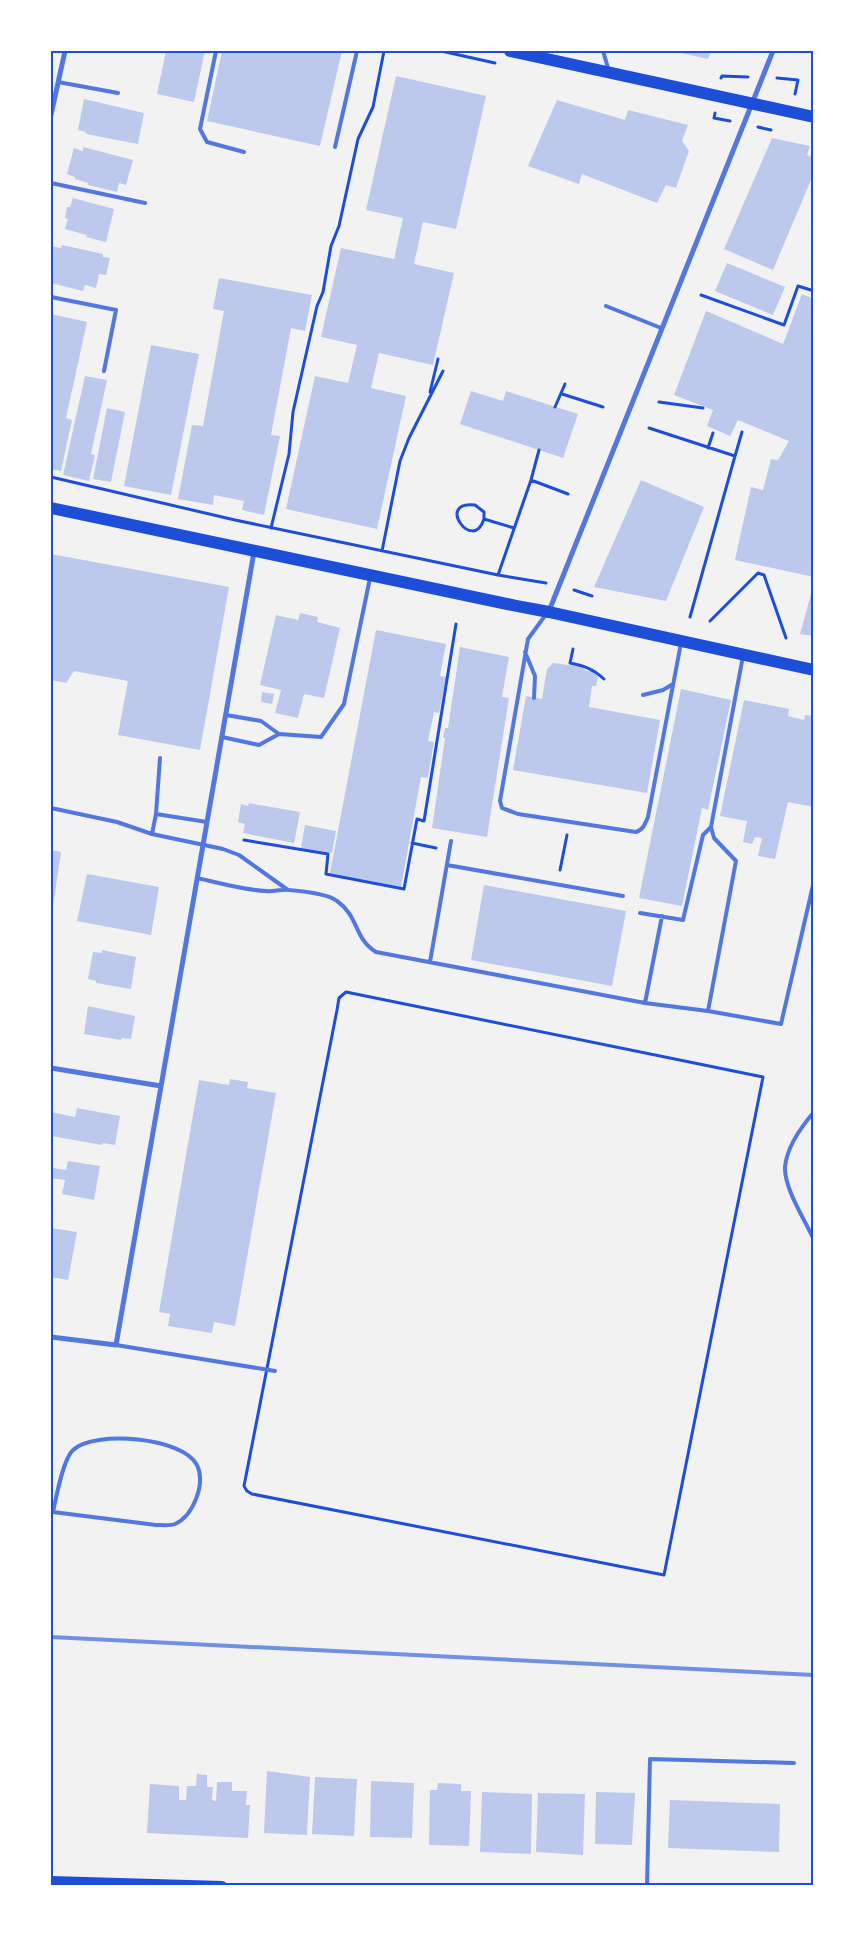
<svg xmlns="http://www.w3.org/2000/svg" width="865" height="1937" font-family="Karla,sans-serif">
	<style>
		.building { fill: #bdc9ec }
		.lines { fill: none; stroke-linecap: round; stroke-linejoin: round }
		.path { stroke: #1d4ed8; stroke-width: 3 }
		.service { stroke: #5277de; stroke-width: 4 }
		.minor { stroke: #5277de; stroke-width: 5 }
		.secondary { stroke: #1d4ed8; stroke-width: 10 }
		.primary { stroke: #1d4ed8; stroke-width: 12 }
		.rail { stroke: #7290e2; stroke-width: 4 }
		.neatline { fill: none; stroke: #1d4ed8; stroke-width: 2 }
	</style>
	<rect width="100%" height="100%" fill="#f2f2f2"/>
	<path class="building" d="M 166,51 L 205,51 L 194,102 L 157,94 Z
		M 222,51 L 342,51 L 320,146 L 207,121 Z
		M 672,51 L 711,51 L 708,59 Z
		M 396,76 L 486,96 L 456,229 L 423,222 L 414,264 L 454,273 L 433,365 L 379,353 L 371,388 L 406,396 L 377,529 L 286,509 L 315,376 L 348,383 L 357,345 L 321,337 L 341,248 L 394,259 L 403,218 L 366,210 Z
		M 84,99 L 144,113 L 138,144 L 86,134 L 86,132 L 78,130 Z
		M 557,100 L 625,120 L 628,110 L 688,125 L 682,141 L 689,151 L 676,188 L 666,185 L 657,203 L 582,174 L 579,184 L 528,166 Z
		M 772,138 L 810,146 L 807,155 L 814,158 L 814,173 L 773,270 L 724,249 Z
		M 83,147 L 133,160 L 126,185 L 119,183 L 117,192 L 88,185 L 88,183 L 75,179 L 75,177 L 67,174 L 74,148 L 83,151 Z
		M 73,198 L 114,209 L 106,242 L 86,237 L 87,235 L 65,229 L 68,219 L 65,218 L 67,207 L 70,207 Z
		M 62,245 L 103,254 L 103,257 L 110,258 L 106,275 L 99,274 L 96,288 L 85,285 L 83,291 L 51,283 L 51,246 L 61,248 Z
		M 727,263 L 785,287 L 773,315 L 715,291 Z
		M 219,278 L 312,295 L 305,331 L 291,328 L 271,435 L 280,436 L 264,515 L 242,510 L 244,501 L 214,495 L 213,505 L 178,499 L 192,425 L 203,426 L 224,311 L 213,309 Z
		M 802,294 L 814,299 L 814,577 L 735,560 L 751,487 L 763,490 L 771,459 L 778,460 L 789,441 L 738,420 L 730,436 L 707,426 L 713,410 L 674,395 L 706,311 L 783,344 Z
		M 51,314 L 87,322 L 66,418 L 72,420 L 61,471 L 51,469 Z
		M 151,345 L 199,354 L 171,495 L 124,486 Z
		M 85,376 L 107,380 L 91,454 L 95,455 L 89,481 L 63,475 Z
		M 471,391 L 503,401 L 506,391 L 578,414 L 563,458 L 460,424 Z
		M 107,408 L 125,412 L 111,482 L 93,479 Z
		M 641,480 L 704,507 L 666,601 L 594,587 Z
		M 51,554 L 229,587 L 200,750 L 118,735 L 128,681 L 74,671 L 66,683 L 51,680 Z
		M 814,583 L 814,636 L 800,634 Z
		M 300,613 L 318,617 L 317,622 L 340,628 L 324,698 L 304,694 L 298,718 L 275,713 L 281,690 L 260,685 L 276,615 L 298,620 Z
		M 376,630 L 446,644 L 440,676 L 446,677 L 439,713 L 434,712 L 428,741 L 434,742 L 428,778 L 421,777 L 401,887 L 330,873 Z
		M 460,647 L 509,657 L 502,697 L 509,698 L 487,837 L 432,828 L 445,738 L 443,738 L 445,728 L 448,728 Z
		M 553,663 L 583,667 L 586,671 L 592,671 L 598,677 L 596,686 L 592,686 L 589,707 L 660,720 L 647,793 L 513,770 L 526,696 L 542,699 L 547,669 Z
		M 681,689 L 731,700 L 708,810 L 702,808 L 682,906 L 639,898 Z
		M 262,692 L 274,694 L 272,704 L 261,702 Z
		M 744,700 L 789,709 L 788,716 L 804,720 L 805,715 L 814,716 L 814,807 L 788,802 L 775,859 L 758,856 L 762,838 L 755,837 L 752,844 L 743,842 L 747,821 L 720,816 Z
		M 249,803 L 300,812 L 294,843 L 243,833 L 245,824 L 238,822 L 241,804 L 248,806 Z
		M 305,825 L 336,831 L 332,853 L 301,848 Z
		M 51,850 L 61,852 L 52,913 L 51,912 Z
		M 87,874 L 159,887 L 151,935 L 77,921 Z
		M 484,885 L 626,911 L 612,986 L 471,960 Z
		M 102,950 L 136,957 L 131,989 L 96,983 L 96,981 L 88,979 L 93,952 L 102,953 Z
		M 88,1006 L 135,1016 L 131,1039 L 122,1038 L 121,1040 L 84,1034 Z
		M 230,1079 L 248,1082 L 247,1088 L 276,1093 L 235,1326 L 214,1322 L 212,1333 L 168,1326 L 170,1314 L 159,1312 L 199,1080 L 229,1085 Z
		M 77,1108 L 120,1116 L 115,1145 L 103,1143 L 102,1145 L 51,1136 L 51,1112 L 75,1117 Z
		M 68,1161 L 100,1166 L 94,1200 L 62,1194 L 65,1180 L 51,1178 L 53,1168 L 66,1170 Z
		M 51,1228 L 77,1232 L 68,1280 L 51,1277 Z
		M 267,1771 L 310,1777 L 307,1835 L 264,1833 Z
		M 197,1774 L 207,1775 L 207,1787 L 213,1787 L 212,1800 L 216,1801 L 217,1782 L 232,1782 L 232,1791 L 247,1791 L 246,1805 L 250,1805 L 248,1838 L 147,1833 L 150,1784 L 179,1786 L 179,1800 L 186,1800 L 187,1786 L 196,1786 Z
		M 315,1777 L 357,1779 L 354,1836 L 312,1834 Z
		M 371,1781 L 414,1783 L 412,1838 L 370,1837 Z
		M 438,1783 L 461,1784 L 461,1791 L 471,1791 L 469,1846 L 429,1845 L 430,1790 L 437,1790 Z
		M 482,1792 L 532,1794 L 531,1854 L 480,1852 Z
		M 596,1792 L 635,1793 L 632,1845 L 595,1844 Z
		M 538,1793 L 585,1794 L 583,1855 L 536,1852 Z
		M 670,1800 L 780,1804 L 779,1852 L 668,1848 Z"/>
	<g class="lines">
		<path class="path" d="M 441,51 L 495,63
			M 721,78 L 722,76 L 748,77
			M 777,78 L 798,80 L 795,94
			M 715,113 L 714,118 L 730,121
			M 758,127 L 771,130
			M 701,295 L 784,325 L 798,286 L 814,291
			M 430,392 L 438,359
			M 562,394 L 603,407
			M 659,402 L 703,408
			M 555,407 L 565,384
			M 649,428 L 735,456 L 690,617
			M 708,448 L 713,433
			M 735,456 L 742,432
			M 51,477 L 235,520 L 498,575 L 546,583
			M 531,480 L 568,494
			M 484,519 L 484,512 L 475,505 C 435,500 473,554 484,519 L 514,528
			M 271,528 L 289,454 L 293,412 L 317,306 L 323,292 L 331,246 L 339,226 L 358,139 L 373,107 L 384,51
			M 382,551 L 400,461 L 409,438 L 443,371
			M 498,575 L 531,480 L 539,450
			M 574,590 L 592,596
			M 710,621 L 758,573 L 764,575 L 786,638
			M 573,649 L 570,663 C 585,666 593,669 604,679
			M 244,840 L 328,854 L 326,874 L 404,889 L 417,819 L 424,821 L 456,624
			M 412,843 L 436,848
			M 560,870 L 567,835
			M 346,992 L 763,1077 L 664,1575 L 252,1494 L 247,1491 L 244,1486 L 337,1010 L 339,998 Z"/>
		<path class="service" d="M 216,51 L 200,129 L 207,142 L 244,152
			M 603,51 L 608,68
			M 58,82 L 118,93
			M 335,147 L 357,51
			M 51,183 L 145,203
			M 51,297 L 116,310 L 104,371
			M 606,306 L 661,328
			M 547,613 L 528,639 L 500,801 L 502,808 L 518,814 L 636,832 C 643,830 645,824 648,817 L 681,643
			M 525,652 L 535,676 L 534,698
			M 643,695 L 663,690 L 673,684
			M 226,715 L 261,721 L 279,734 L 321,737 L 344,704 L 370,578
			M 222,737 L 259,745 L 279,734
			M 51,808 L 117,822 L 152,834 L 156,814 L 160,758
			M 156,814 L 207,822
			M 152,834 L 223,849 L 239,855 L 288,890
			M 447,865 L 623,896
			M 197,878 C 220,883 243,890 266,891 C 273,892 281,889 289,890 C 301,891 328,894 337,901 C 359,916 354,939 376,952 L 645,1003 L 708,1011 L 781,1024 L 814,881
			M 640,913 L 683,920 L 703,835 L 711,827
			M 430,962 L 451,841
			M 645,1003 L 662,916
			M 708,1011 L 736,861 L 714,838 L 711,827 L 743,656
			M 814,1112 C 801,1127 787,1146 785,1167 C 784,1188 805,1220 814,1240
			M 116,1345 L 275,1371
			M 51,1511 L 53,1512 L 156,1525 C 162,1525 170,1526 175,1524 C 193,1516 206,1484 197,1465 C 183,1437 94,1430 73,1450 C 63,1459 56,1498 53,1512
			M 647,1886 L 650,1759 L 794,1763"/>
		<path class="minor" d="M 51,115 L 65,51
			M 549,611 L 773,51
			M 51,1068 L 161,1086
			M 51,1337 L 116,1345 L 254,552"/>
		<path class="secondary" d="M 51,1881 L 222,1886"/>
		<path class="primary" d="M 510,51 L 814,117
			M 51,508 L 517,606 L 549,612 L 814,670"/>
		<path class="rail" d="M 51,1637 L 814,1675"/>
	</g>
	<rect width="865" height="1937" fill="none" stroke="#ffffff" stroke-width="105"/>
	<rect x="52" y="52" width="760" height="1832" class="neatline"/>
</svg>
